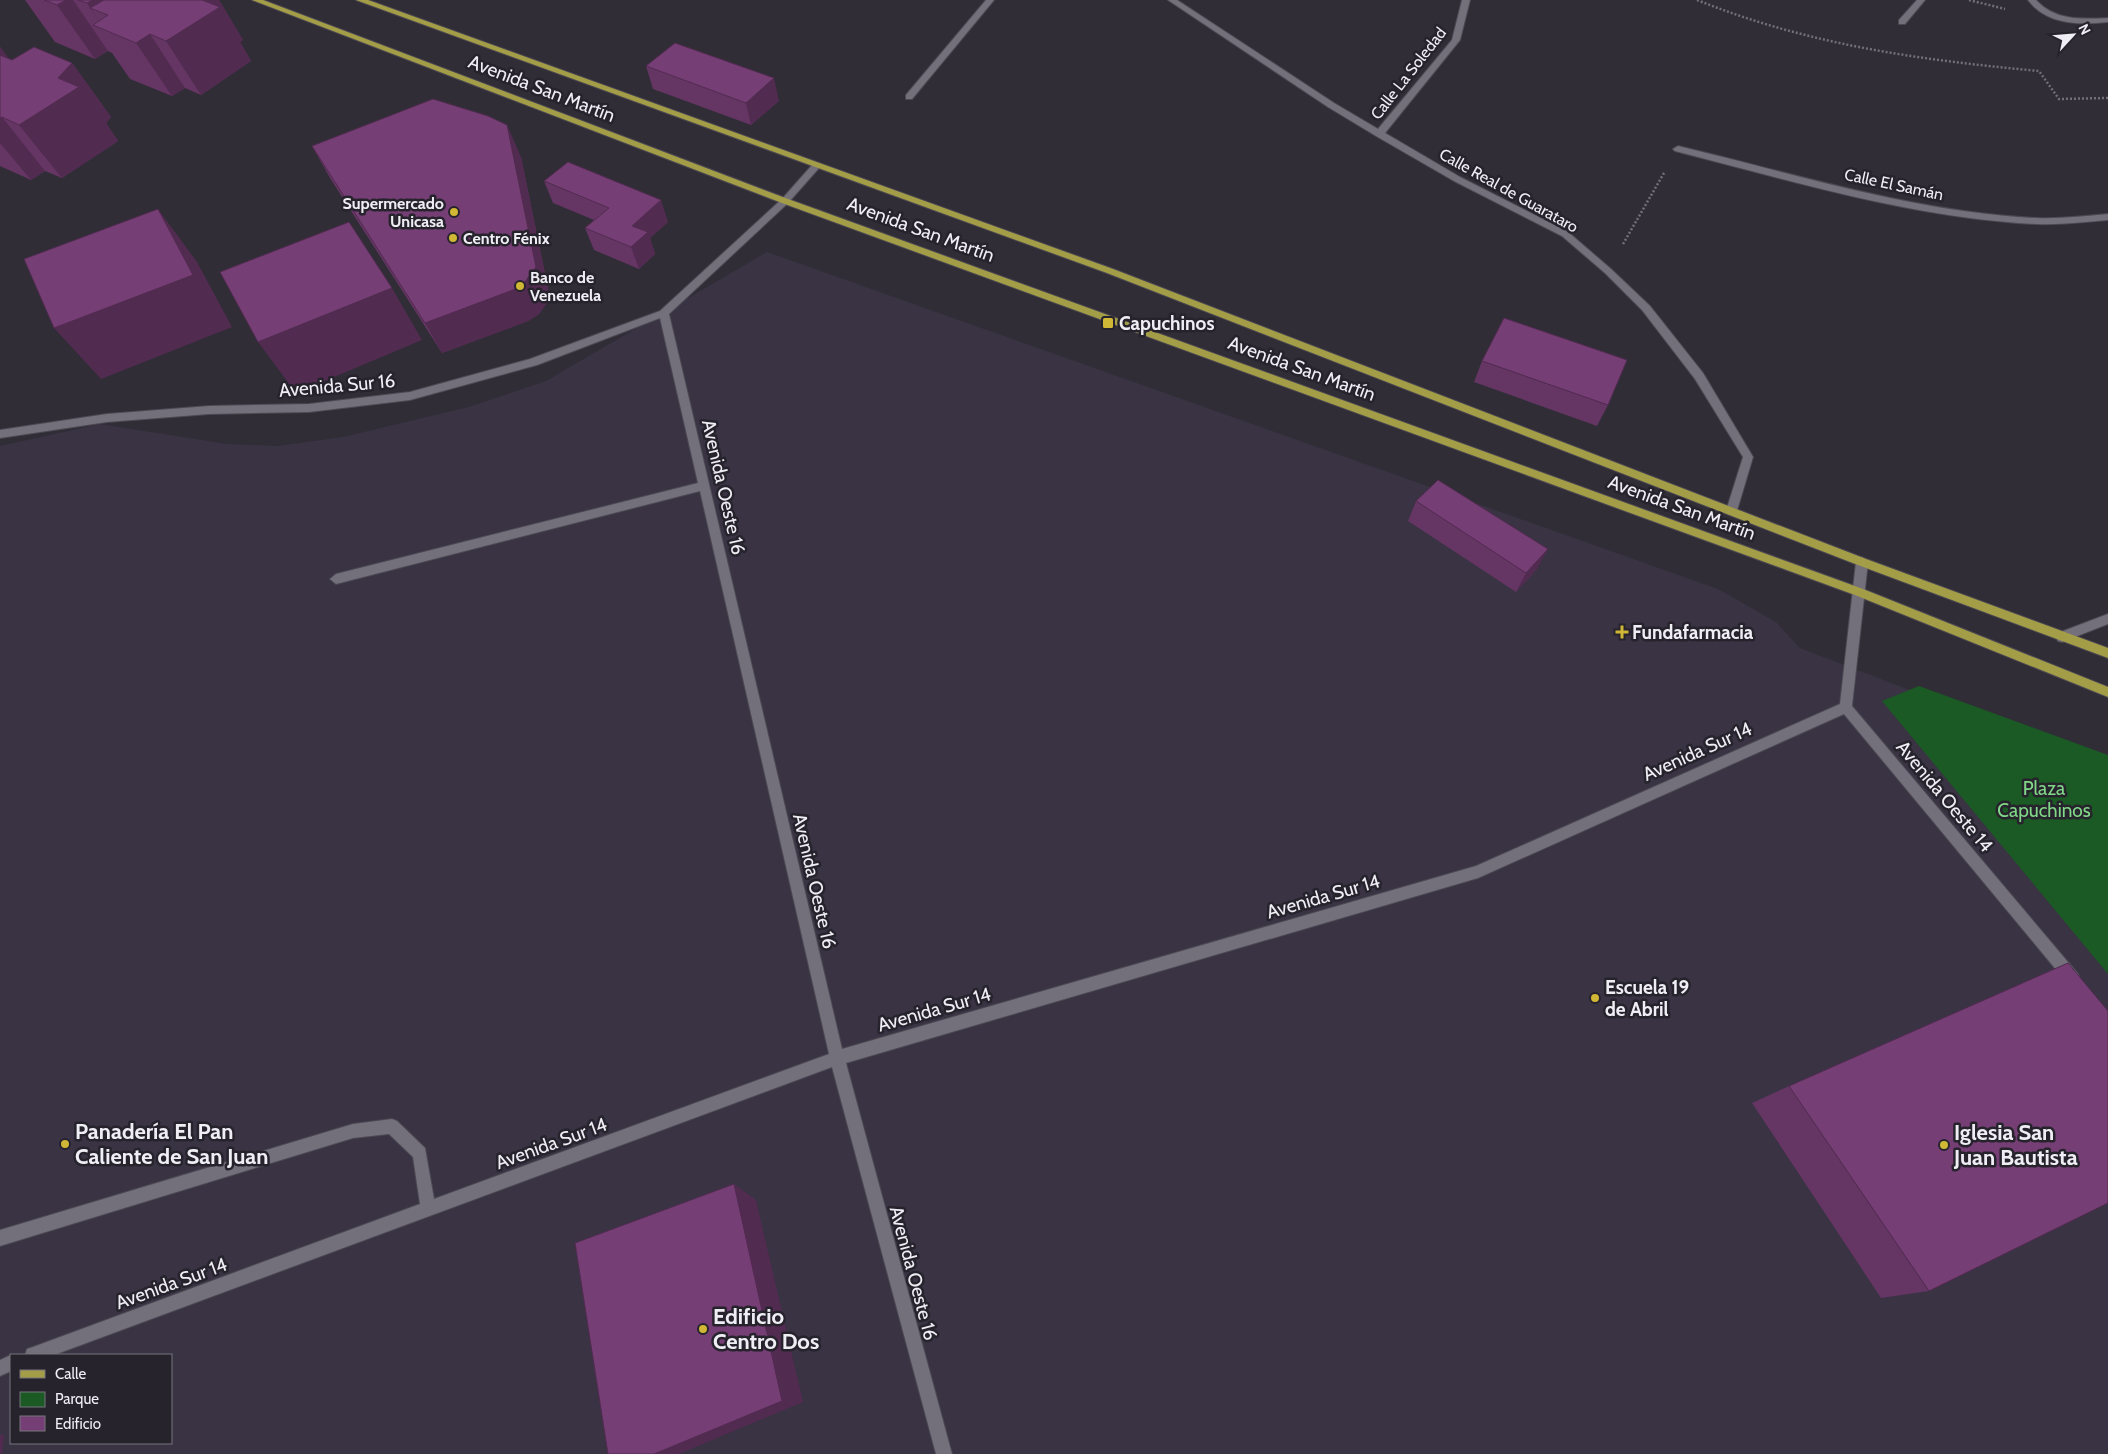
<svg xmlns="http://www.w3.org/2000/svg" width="2108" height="1454" font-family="Cabin,sans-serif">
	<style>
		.built { fill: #393343; fill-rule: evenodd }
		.green { fill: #1b5a24 }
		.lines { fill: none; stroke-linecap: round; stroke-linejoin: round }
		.minor-casing { stroke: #4c4952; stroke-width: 2 }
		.major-casing { stroke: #4c4952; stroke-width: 2 }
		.path { stroke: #726f78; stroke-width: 2.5; stroke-dasharray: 2 2; stroke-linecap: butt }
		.minor { fill: #736f7b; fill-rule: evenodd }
		.major { fill: #a49d47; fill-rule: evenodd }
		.wall { fill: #653564 }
		.shaded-wall { fill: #522b51 }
		.building { fill: #753e74; stroke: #522b51 }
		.poi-dot { fill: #d1b736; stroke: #26232d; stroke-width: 2 }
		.labels { text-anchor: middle; stroke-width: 5; stroke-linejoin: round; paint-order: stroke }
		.far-street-label { font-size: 16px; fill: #f0eef5; stroke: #26232d }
		.far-poi-label { font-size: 16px; font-weight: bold; fill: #f0eef5; stroke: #26232d; text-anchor: start }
		.street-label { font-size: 19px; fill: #f0eef5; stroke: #26232d }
		.poi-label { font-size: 19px; font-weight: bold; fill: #f0eef5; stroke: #26232d; text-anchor: start }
		.park-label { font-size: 19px; fill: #81d788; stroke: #26232d }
		.near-poi-label { font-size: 22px; font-weight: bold; fill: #f0eef5; stroke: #26232d; text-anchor: start }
	</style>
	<rect width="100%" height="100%" fill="#302d37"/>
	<path class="built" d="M 767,252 L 1718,589 L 1776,622 L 1800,648 L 2108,766 L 2108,1454 L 0,1454 L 0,446 L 100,424 L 227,444 L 278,446 L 343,437 L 469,407 L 546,381 ZM 11,1355 L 171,1355 L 171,1443 L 11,1443 Z"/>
	<path class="green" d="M 1919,686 L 2108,755 L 2108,974 L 1882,701 Z"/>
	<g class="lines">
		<g class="minor-casing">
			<path id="minor" d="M 986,0 L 994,0 L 912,99 L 906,99 L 906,95 Z
				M 1168,0 L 1177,0 L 1334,103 L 1378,129 L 1452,40 L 1462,0 L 1470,0 L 1460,40 L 1385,133 L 1460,177 L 1568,232 L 1611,269 L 1650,306 L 1703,373 L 1753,457 L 1736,514 L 1728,514 L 1726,511 L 1743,457 L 1695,379 L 1642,310 L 1605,273 L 1562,236 L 1454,181 L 1376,136 L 1328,107 Z
				M 1917,0 L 1925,0 L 1905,24 L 1899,24 L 1899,20 Z
				M 2028,0 L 2036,0 C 2055,21 2082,19 2108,18 L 2108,22 C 2079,25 2047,25 2028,0 Z
				M 1678,146 C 1796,174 1914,212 2036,218 C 2060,219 2084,216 2108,214 L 2108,220 C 2084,222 2060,225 2036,224 C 1914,218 1792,181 1675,151 L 1673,149 Z
				M 816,163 L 821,166 L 819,168 L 788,203 L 669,314 L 842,1049 L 1476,866 L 1840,704 L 1856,562 L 1862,557 L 1868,562 L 1852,706 L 2078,974 L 2080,979 L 2078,984 L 2073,986 L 2068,984 L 1844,714 L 1478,878 L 846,1063 L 952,1454 L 936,1454 L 832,1067 L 54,1355 L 25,1355 L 27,1349 L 33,1347 L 420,1204 L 413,1157 L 389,1134 L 353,1138 L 0,1246 L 0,1230 L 353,1124 L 392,1119 L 397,1121 L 425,1148 L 434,1199 L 829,1054 L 700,491 L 336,584 L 330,579 L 336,574 L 698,483 L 660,318 L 537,365 L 410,400 L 309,412 L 209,414 L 107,422 L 0,438 L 0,430 L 107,414 L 209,406 L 309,404 L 410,392 L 530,359 L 660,311 L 782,199 L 813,164 Z
				M 2108,614 L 2108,624 L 2062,642 L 2058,641 L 2056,637 L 2058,633 Z
				M 11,1355 L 11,1371 L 0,1376 L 0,1360 Z"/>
		</g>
		<g class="major-casing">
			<path id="major" d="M 252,0 L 263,0 L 788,199 L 1863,589 L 2108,687 L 2108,697 L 1855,595 L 782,203 Z
				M 356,0 L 368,0 L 1113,269 L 1866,559 L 2108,648 L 2108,658 L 1858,565 L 1107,273 Z"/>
		</g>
		<path class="path" d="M 1697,0 C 1809,45 1920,60 2039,71 L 2059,99 L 2108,98
			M 1969,0 L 2005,9
			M 1623,244 L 1664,173"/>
		<use href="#minor" class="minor"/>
		<use href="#major" class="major"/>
	</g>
	<path class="wall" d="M 25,0 L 219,0 L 243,40 L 240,42 L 251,61 L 201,95 L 185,88 L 172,96 L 130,79 L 112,53 L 108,51 L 95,59 L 55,42 Z
		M 0,47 L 9,59 L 12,60 L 72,63 L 111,117 L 106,123 L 118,141 L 62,178 L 45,171 L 31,180 L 0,166 Z
		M 646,66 L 779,101 L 751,125 L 653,89 Z
		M 312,146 L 521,157 L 550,298 L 539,314 L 528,321 L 442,353 L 330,178 Z
		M 544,181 L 668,222 L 650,238 L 655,254 L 639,269 L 594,250 L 585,228 L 594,220 L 553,203 Z
		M 1482,361 L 1608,405 L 1597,426 L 1474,382 Z
		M 1416,501 L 1537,569 L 1516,592 L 1408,521 Z
		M 1789,1086 L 1929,1291 L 1881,1298 L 1752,1103 Z"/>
	<path class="shaded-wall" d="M 66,0 L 73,0 L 108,51 L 95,59 L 57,5 Z
		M 93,0 L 164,0 L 150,34 L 185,88 L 172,96 L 136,43 L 108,15 L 90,8 L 105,30 L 87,3 Z
		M 200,0 L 219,0 L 243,40 L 240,42 L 251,61 L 201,95 L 166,41 Z
		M 0,47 L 24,79 L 2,117 L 45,171 L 31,180 L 0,143 Z
		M 72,63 L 111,117 L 106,123 L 118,141 L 62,178 L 19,125 L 58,78 Z
		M 774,78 L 779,101 L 751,125 L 746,103 Z
		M 507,125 L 521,157 L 550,298 L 539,314 L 528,321 L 442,353 L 425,323 Z
		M 661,200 L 668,222 L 650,238 L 655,254 L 639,269 L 631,247 L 632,226 Z
		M 158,209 L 197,262 L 232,327 L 101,379 L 54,328 Z
		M 392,288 L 422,340 L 296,393 L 258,342 Z
		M 1548,549 L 1537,569 L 1516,592 L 1526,573 Z
		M 734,1184 L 756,1200 L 803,1402 L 679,1454 L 654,1454 Z
		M 0,1435 L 4,1435 L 2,1454 L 0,1454 Z"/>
	<path class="building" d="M 44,0 L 66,0 L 57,5 Z
		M 78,0 L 93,0 L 87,3 Z
		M 104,0 L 202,0 L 220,7 L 166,41 L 150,34 L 136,43 L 93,25 L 108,15 L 90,8 Z
		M 675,43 L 774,78 L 746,103 L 646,66 Z
		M 34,47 L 72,63 L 58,78 L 79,87 L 19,125 L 2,117 L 0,118 L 0,55 L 12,60 Z
		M 433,99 L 488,116 L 507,125 L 536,267 L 524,283 L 513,290 L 425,323 L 312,146 Z
		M 568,162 L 661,200 L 632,226 L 648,232 L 631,247 L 585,228 L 609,208 L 544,181 Z
		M 158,209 L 193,275 L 54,328 L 24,259 Z
		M 349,222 L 392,288 L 258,342 L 220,272 Z
		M 1504,318 L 1627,360 L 1608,405 L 1482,361 Z
		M 1438,480 L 1548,549 L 1526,573 L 1416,501 Z
		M 2068,963 L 2108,1011 L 2108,1203 L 1929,1291 L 1789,1086 Z
		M 734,1184 L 782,1401 L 654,1454 L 608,1454 L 575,1243 Z"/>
	<g class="poi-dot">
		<circle cx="454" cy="212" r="5"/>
		<circle cx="453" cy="238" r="5"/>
		<circle cx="520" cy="286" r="5"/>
		<rect x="1102" y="317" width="12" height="12" rx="2.5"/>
		<path d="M1619.5 624.5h5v5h5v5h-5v5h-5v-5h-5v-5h5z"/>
		<circle cx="1595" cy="998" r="5"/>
		<circle cx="65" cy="1144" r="5"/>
		<circle cx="1944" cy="1145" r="5"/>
		<circle cx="703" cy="1329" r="5"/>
	</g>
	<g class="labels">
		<g class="far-street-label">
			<text transform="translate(1408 73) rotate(-52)" y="6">Calle La Soledad</text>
			<text transform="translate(1894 184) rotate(12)" y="6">Calle El Samán</text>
			<text transform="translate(1509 190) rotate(29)" y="6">Calle Real de Guarataro</text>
		</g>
		<g class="far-poi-label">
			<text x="444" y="209" text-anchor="end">Supermercado<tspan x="444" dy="18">Unicasa</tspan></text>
			<text x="463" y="244">Centro Fénix</text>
			<text x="530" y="283">Banco de<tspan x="530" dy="18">Venezuela</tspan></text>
		</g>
		<g class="street-label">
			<text transform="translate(542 88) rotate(21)" y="7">Avenida San Martín</text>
			<text transform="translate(921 229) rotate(20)" y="7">Avenida San Martín</text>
			<text transform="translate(1302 368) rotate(20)" y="7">Avenida San Martín</text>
			<text transform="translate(337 385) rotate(-5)" y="7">Avenida Sur 16</text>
			<text transform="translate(724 487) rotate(77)" y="7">Avenida Oeste 16</text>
			<text transform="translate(1682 507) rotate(20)" y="7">Avenida San Martín</text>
			<text transform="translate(1697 751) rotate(-24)" y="7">Avenida Sur 14</text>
			<text transform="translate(1945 796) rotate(50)" y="7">Avenida Oeste 14</text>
			<text transform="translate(815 881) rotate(77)" y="7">Avenida Oeste 16</text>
			<text transform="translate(1323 896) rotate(-16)" y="7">Avenida Sur 14</text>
			<text transform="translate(934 1009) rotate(-16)" y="7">Avenida Sur 14</text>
			<text transform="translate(551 1143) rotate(-20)" y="7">Avenida Sur 14</text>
			<text transform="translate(914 1273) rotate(75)" y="7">Avenida Oeste 16</text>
			<text transform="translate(171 1283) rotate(-20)" y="7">Avenida Sur 14</text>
		</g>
		<g class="poi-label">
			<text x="1119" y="330">Capuchinos</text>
			<text x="1632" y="639">Fundafarmacia</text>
			<text x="1605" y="994">Escuela 19<tspan x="1605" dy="22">de Abril</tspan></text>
		</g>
		<g class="park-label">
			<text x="2044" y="795">Plaza<tspan x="2044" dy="22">Capuchinos</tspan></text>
		</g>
		<g class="near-poi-label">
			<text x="75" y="1139">Panadería El Pan<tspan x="75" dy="25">Caliente de San Juan</tspan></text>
			<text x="1954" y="1140">Iglesia San<tspan x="1954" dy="25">Juan Bautista</tspan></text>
			<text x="713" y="1324">Edificio<tspan x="713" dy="25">Centro Dos</tspan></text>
		</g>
	</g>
	<rect x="10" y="1354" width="162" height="90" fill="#26232d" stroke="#77747d"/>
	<rect x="20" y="1370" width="25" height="8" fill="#a49d47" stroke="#77747d"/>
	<text x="55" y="1379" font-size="15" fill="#f0eef5">Calle</text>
	<rect x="20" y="1392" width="25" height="15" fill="#1b5a24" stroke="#77747d"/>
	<text x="55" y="1404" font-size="15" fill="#f0eef5">Parque</text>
	<rect x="20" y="1416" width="25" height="15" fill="#753e74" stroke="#77747d"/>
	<text x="55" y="1429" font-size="15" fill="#f0eef5">Edificio</text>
	<g transform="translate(2073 35) rotate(64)" stroke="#26232d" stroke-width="4" paint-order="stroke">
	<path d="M0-4L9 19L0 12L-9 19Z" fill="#f0eef5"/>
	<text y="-8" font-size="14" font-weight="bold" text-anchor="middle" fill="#f0eef5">N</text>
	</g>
</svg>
